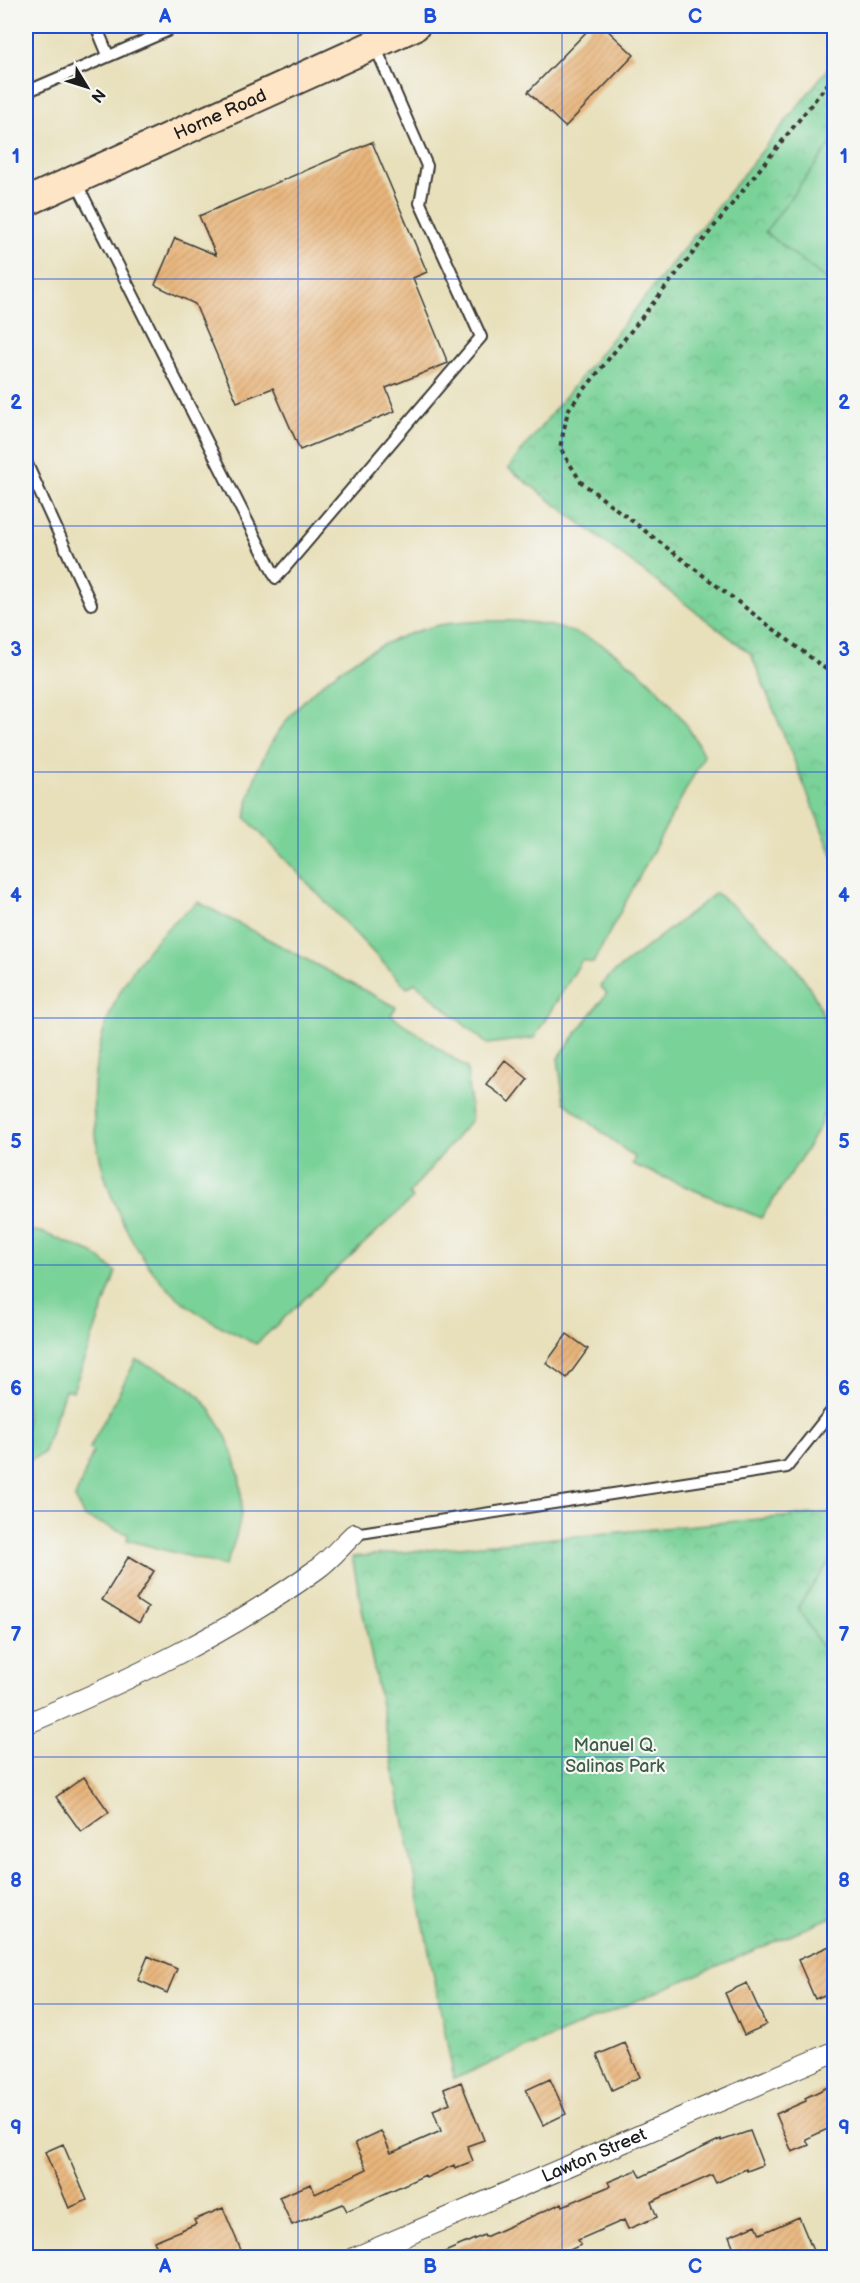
<svg xmlns="http://www.w3.org/2000/svg" width="860" height="2283" font-family="'Balsamiq Sans',sans-serif">
	<style>
		.park { fill: url(#park-crowns); stroke: #4a775a; stroke-width: 1.5 }
		.pitch { fill: #79d298; stroke: #4a775a; stroke-width: 1.5 }
		.building { fill: url(#building-hatch) }
		.lines { fill: none; stroke-linecap: round; stroke-linejoin: round }
		.lane-casing { stroke: #3b3934; stroke-width: 14 }
		.street-casing { stroke: #3b3934; stroke-width: 22 }
		.secondary-casing { stroke: #3b3934; stroke-width: 32 }
		.path { stroke: #3b3934; stroke-width: 4; stroke-dasharray: 4.5 4.5; stroke-linecap: butt }
		.lane { stroke: #fff; stroke-width: 10 }
		.street { stroke: #fff; stroke-width: 20 }
		.secondary { stroke: #fee5c5; stroke-width: 28 }
		.grid { fill: none; stroke: #1d4ed8; stroke-width: 1.5; stroke-opacity: 0.55 }
		.labels { text-anchor: middle; stroke-width: 4.5; stroke-linejoin: round; paint-order: stroke }
		.street-label { font-size: 18px; fill: #1c1c1c; stroke: #f6f6f2 }
		.park-label { font-size: 18px; fill: #3d5c47; stroke: #f6f6f2 }
		.neatline { fill: none; stroke: #1d4ed8; stroke-width: 2 }
		.grid-label { font-size: 20px; text-anchor: middle; font-weight: bold; fill: #1d4ed8 }
	</style>
	<defs>
		<pattern id="park-crowns" width="20" height="18" patternUnits="userSpaceOnUse" patternTransform="scale(1.5)"><rect width="20" height="18" fill="#79d298"/><path d="M2 6a3 3 0 1 1 6 0M12 15a3 3 0 1 1 6 0" fill="none" stroke="#68b482"/></pattern>
		<pattern id="building-hatch" width="6" height="6" patternUnits="userSpaceOnUse" patternTransform="scale(1.5)"><rect width="6" height="6" fill="#e8b57b"/><path d="M-1 1l2-2M0 6l6-6M5 7l2-2" fill="none" stroke="#c69b6a"/></pattern>
	</defs>
	<rect width="100%" height="100%" fill="#f6f6f2"/>
	<filter id="ink" filterUnits="userSpaceOnUse"><feTurbulence type="fractalNoise" baseFrequency=".0167" numOctaves="2"/><feDisplacementMap in="SourceGraphic" scale="12" xChannelSelector="R" yChannelSelector="G"/><feConvolveMatrix kernelMatrix="1 2 1 2 8 2 1 2 1" color-interpolation-filters="sRGB"/></filter>
	<filter id="wash" filterUnits="userSpaceOnUse"><feTurbulence type="fractalNoise" baseFrequency=".008" numOctaves="4" result="noise"/><feDisplacementMap in="SourceGraphic" scale="24" xChannelSelector="R" yChannelSelector="G"/><feGaussianBlur stdDeviation="1.35" result="paint"/><feColorMatrix in="noise" values="0 0 0 0 0 0 0 0 0 0 0 0 0 0 0 0 0 1.4 0 .05"/><feComposite in="paint" operator="in"/></filter>
	<g filter="url(#wash)">
		<rect width="100%" height="100%" fill="#e8e0bb"/>
		<path class="park" d="M 834,61 L 834,859 L 751,654 L 508,468 Z
			M 834,1512 L 834,1916 L 454,2079 L 352,1557 Z"/>
		<path class="pitch" d="M 834,140 L 834,285 L 765,232 Z
			M 485,621 C 499,621 513,620 527,622 C 552,625 584,633 606,647 C 647,672 683,712 704,756 L 593,963 L 582,960 L 534,1038 L 487,1044 L 415,983 L 407,988 L 246,818 C 256,720 348,646 439,625 C 454,622 470,622 485,621 Z
			M 716,893 C 793,950 860,1021 820,1125 C 803,1158 781,1188 761,1218 L 632,1164 L 635,1158 L 564,1102 L 558,1058 L 607,993 L 600,986 L 612,974 Z
			M 198,902 L 396,1007 L 391,1015 L 467,1068 L 471,1120 L 409,1194 L 413,1198 L 256,1344 C 228,1330 197,1316 174,1294 C 150,1273 133,1244 120,1216 C 66,1100 95,979 198,902 Z
			M 26,1230 L 41,1232 L 93,1253 L 116,1272 L 73,1391 L 65,1390 L 43,1454 L 26,1462 Z
			M 136,1360 C 158,1369 183,1379 200,1397 C 227,1427 245,1473 241,1513 C 239,1531 232,1550 225,1566 L 127,1540 L 128,1534 L 84,1517 L 75,1498 L 93,1452 L 89,1449 Z
			M 834,1555 L 834,1668 L 798,1607 Z"/>
		<g id="blocks">
			<path class="building" d="M 592,26 L 603,26 L 634,55 L 565,127 L 528,92 Z
				M 372,142 L 427,272 L 413,278 L 448,363 L 386,388 L 395,411 L 300,450 L 273,388 L 237,402 L 195,304 L 155,285 L 175,238 L 216,255 L 199,216 Z
				M 505,1060 L 528,1079 L 510,1102 L 486,1084 Z
				M 567,1334 L 588,1349 L 567,1378 L 546,1363 Z
				M 129,1556 L 154,1571 L 136,1600 L 148,1608 L 139,1623 L 102,1600 Z
				M 84,1777 L 109,1812 L 81,1832 L 56,1797 Z
				M 834,1944 L 834,1991 L 815,1999 L 798,1960 Z
				M 148,1956 L 177,1969 L 167,1993 L 138,1980 Z
				M 747,1983 L 766,2025 L 744,2035 L 725,1993 Z
				M 625,2043 L 640,2077 L 612,2090 L 597,2055 Z
				M 550,2079 L 566,2114 L 543,2125 L 526,2090 Z
				M 461,2082 L 484,2140 L 467,2146 L 473,2161 L 455,2168 L 454,2165 L 426,2178 L 425,2175 L 347,2211 L 343,2204 L 292,2225 L 279,2197 L 311,2184 L 315,2194 L 367,2169 L 355,2143 L 381,2131 L 391,2153 L 441,2131 L 433,2110 L 450,2103 L 444,2089 Z
				M 834,2084 L 834,2126 L 806,2139 L 809,2145 L 792,2152 L 776,2114 L 806,2101 L 805,2098 Z
				M 750,2131 L 763,2165 L 747,2171 L 746,2169 L 716,2183 L 712,2175 L 651,2202 L 657,2217 L 628,2229 L 624,2220 L 578,2240 L 581,2245 L 552,2258 L 431,2258 L 484,2235 L 485,2237 L 562,2203 L 563,2206 L 610,2186 L 608,2182 L 637,2170 L 641,2177 L 721,2139 L 721,2141 Z
				M 63,2144 L 87,2200 L 69,2208 L 45,2152 Z
				M 223,2208 L 241,2250 L 223,2258 L 161,2258 L 154,2241 L 196,2224 L 194,2220 Z
				M 799,2217 L 816,2258 L 738,2258 L 729,2236 L 756,2225 L 760,2234 Z"/>
		</g>
	</g>
	<g filter="url(#ink)">
		<use href="#blocks" fill-opacity="0" stroke="#3b3934" stroke-width="1.5"/>
		<g class="lines">
			<g class="lane-casing">
				<path id="lane" d="M 96,26 L 108,55
					M 26,92 L 167,31 L 165,26
					M 75,180 L 276,578 L 481,337 L 420,203 L 427,166 L 375,46
					M 26,462 L 91,604
					M 354,1534 L 787,1467 L 834,1408"/>
			</g>
			<g class="street-casing">
				<g id="street">
					<path d="M 26,1724 C 127,1681 228,1634 317,1569 C 331,1559 342,1545 354,1534"/>
					<path id="s1" d="M 354,2258 L 834,2052"/>
				</g>
			</g>
			<g class="secondary-casing">
				<g id="secondary">
					<path id="s2" d="M 26,202 L 415,26"/>
				</g>
			</g>
			<path class="path" d="M 834,76 L 568,410 L 560,448 L 581,482 L 831,673 L 834,678"/>
			<use href="#lane" class="lane"/>
			<use href="#street" class="street"/>
			<use href="#secondary" class="secondary"/>
		</g>
	</g>
	<path class="grid" d="M 298,26 L 298,2258M 562,26 L 562,2258M 26,279 L 834,279M 26,526 L 834,526M 26,772 L 834,772M 26,1018 L 834,1018M 26,1265 L 834,1265M 26,1511 L 834,1511M 26,1757 L 834,1757M 26,2004 L 834,2004"/>
	<g class="labels">
		<g class="street-label">
			<text dy="6" stroke="none"><textPath href="#s2" startOffset="213">Horne Road</textPath></text>
			<text dy="6" stroke="none"><textPath href="#s1" startOffset="261">Lawton Street</textPath></text>
		</g>
		<g class="park-label">
			<text x="615" y="1751">Manuel Q.<tspan x="615" dy="21">Salinas Park</tspan></text>
		</g>
	</g>
	<rect width="860" height="2283" fill="none" stroke="#f6f6f2" stroke-width="66"/>
	<g transform="translate(87 87) rotate(128)" stroke="#f6f6f2" stroke-width="4.5" paint-order="stroke">
	<path d="M0-4.5L10 22L0 15L-10 22Z" fill="#1c1c1c"/>
	<text y="-9" font-size="16" font-weight="bold" text-anchor="middle" fill="#1c1c1c">N</text>
	</g>
	<rect x="33" y="33" width="794" height="2217" class="neatline"/>
	<g class="grid-label">
		<text x="165" y="23">A</text>
		<text x="430" y="23">B</text>
		<text x="695" y="23">C</text>
		<text x="16" y="163">1</text>
		<text x="844" y="163">1</text>
		<text x="16" y="409">2</text>
		<text x="844" y="409">2</text>
		<text x="16" y="656">3</text>
		<text x="844" y="656">3</text>
		<text x="16" y="902">4</text>
		<text x="844" y="902">4</text>
		<text x="16" y="1148">5</text>
		<text x="844" y="1148">5</text>
		<text x="16" y="1395">6</text>
		<text x="844" y="1395">6</text>
		<text x="16" y="1641">7</text>
		<text x="844" y="1641">7</text>
		<text x="16" y="1887">8</text>
		<text x="844" y="1887">8</text>
		<text x="16" y="2134">9</text>
		<text x="844" y="2134">9</text>
		<text x="165" y="2273">A</text>
		<text x="430" y="2273">B</text>
		<text x="695" y="2273">C</text>
	</g>
</svg>
